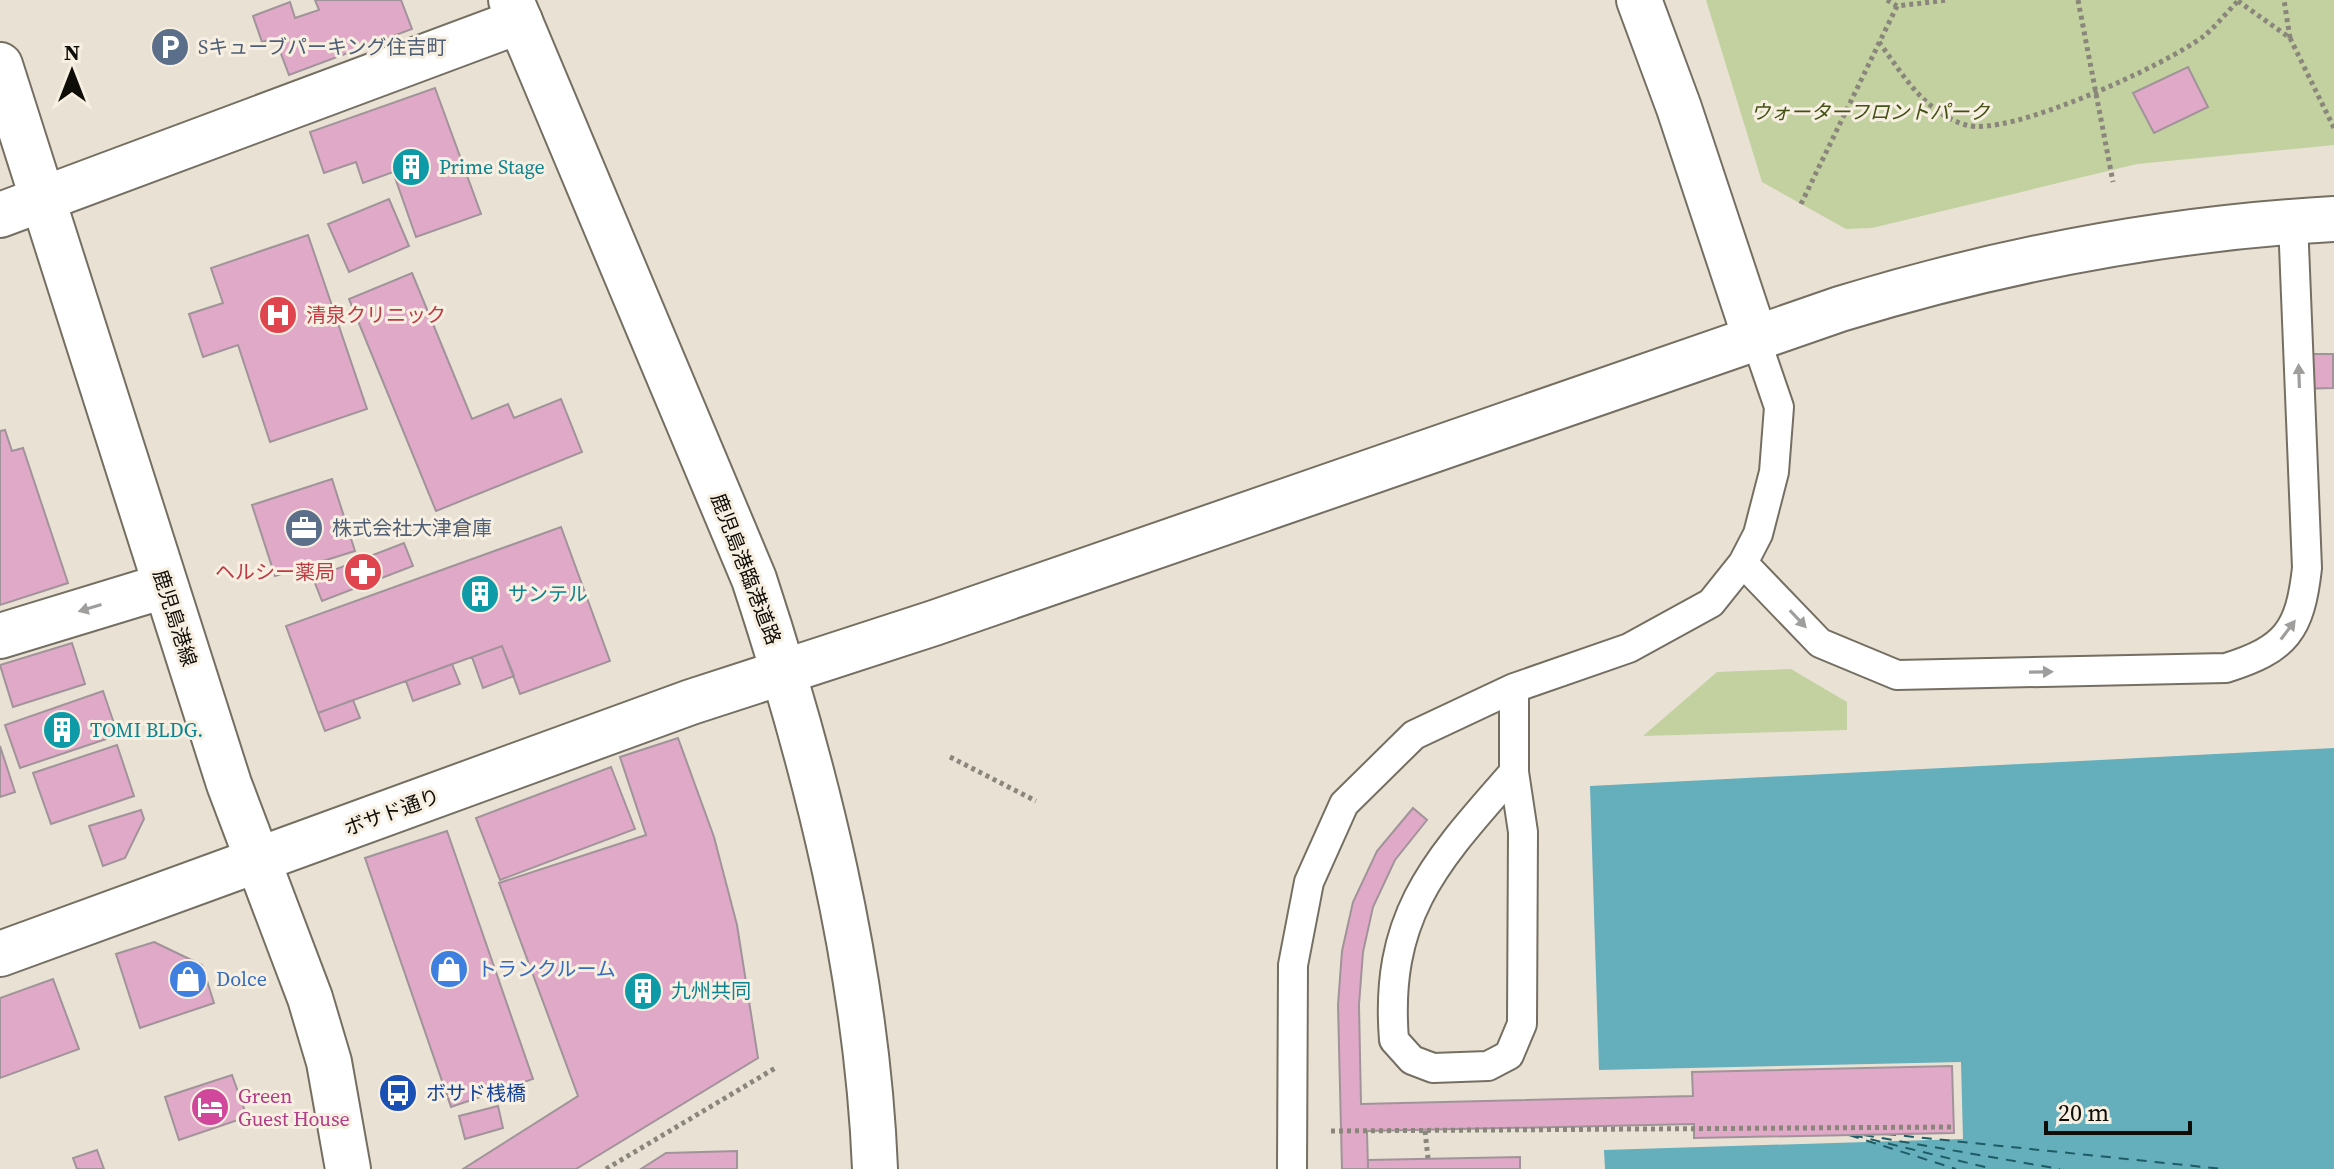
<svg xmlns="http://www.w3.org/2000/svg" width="2334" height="1169" font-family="'Source Serif 4','Noto Sans JP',serif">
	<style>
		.green { fill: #c2d19f }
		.water { fill: #65aebb }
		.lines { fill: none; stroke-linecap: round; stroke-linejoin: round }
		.ferry { stroke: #1e5b65; stroke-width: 2; stroke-dasharray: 10 8; stroke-linecap: butt }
		.building { fill: #e0a9c7; stroke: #a1939a; stroke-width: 2 }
		.service-casing { stroke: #756e62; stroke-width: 32 }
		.minor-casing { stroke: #756e62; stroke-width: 48 }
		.tertiary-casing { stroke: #756e62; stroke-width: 48 }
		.secondary-casing { stroke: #756e62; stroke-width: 48 }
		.path { stroke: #8a867c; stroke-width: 5; stroke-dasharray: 4 4; stroke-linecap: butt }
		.service { stroke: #fff; stroke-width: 28 }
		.minor { stroke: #fff; stroke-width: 44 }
		.tertiary { stroke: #fff; stroke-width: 44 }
		.secondary { stroke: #fff; stroke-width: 44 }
		.oneway { fill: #9f9e9c }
		.labels { text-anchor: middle; stroke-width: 6; stroke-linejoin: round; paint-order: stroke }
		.service-label { font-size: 20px; fill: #4e5e75; stroke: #f7efe1; text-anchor: start }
		.park-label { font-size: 20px; font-style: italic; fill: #435115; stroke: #f7efe1 }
		.culture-label { font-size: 20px; fill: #0d838f; stroke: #f7efe1; text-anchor: start }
		.health-label { font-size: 20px; fill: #be3a42; stroke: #f7efe1; text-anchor: start }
		.street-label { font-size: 20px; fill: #0f0d08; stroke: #f7efe1 }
		.shop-label { font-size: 20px; fill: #366cbe; stroke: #f7efe1; text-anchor: start }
		.transit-label { font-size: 20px; fill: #164399; stroke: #f7efe1; text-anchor: start }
		.hotel-label { font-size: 20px; fill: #b23c85; stroke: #f7efe1; text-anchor: start }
	</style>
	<rect width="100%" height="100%" fill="#e9e2d4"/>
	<path class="green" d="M 1706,0 L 2334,0 L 2334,145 L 2137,164 L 1872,228 L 1846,229 L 1762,182 Z
		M 1791,669 L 1847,702 L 1847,730 L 1643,736 L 1717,672 Z"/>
	<path class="water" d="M 2334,748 L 2334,1169 L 1605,1169 L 1604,1150 L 1963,1139 L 1961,1062 L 1599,1070 L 1590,786 Z"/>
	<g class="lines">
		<path class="ferry" d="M 1886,1134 L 2223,1169
			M 1849,1135 L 1956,1169
			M 1853,1135 L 1993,1169
			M 1864,1135 L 2060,1169"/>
	</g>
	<path class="building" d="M 315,0 L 401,0 L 412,29 L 289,75 L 275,38 L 262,42 L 253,16 L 290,2 L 295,18 L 319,10 Z
		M 2188,67 L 2208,107 L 2154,133 L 2133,93 Z
		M 435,88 L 481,214 L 416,237 L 393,172 L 363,183 L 356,162 L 324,173 L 310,132 Z
		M 389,199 L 409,246 L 349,272 L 328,224 Z
		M 308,235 L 367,409 L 270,442 L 238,345 L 203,357 L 189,314 L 223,303 L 211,268 Z
		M 412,273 L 472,419 L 508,404 L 514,418 L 561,399 L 582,452 L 436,511 L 349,299 Z
		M 2297,354 L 2333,354 L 2333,388 L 2297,389 Z
		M 5,430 L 12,451 L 23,448 L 68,583 L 0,605 L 0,431 Z
		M 332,479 L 355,551 L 275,576 L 252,505 Z
		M 561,527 L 610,661 L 520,694 L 502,646 L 318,713 L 286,626 Z
		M 404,543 L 413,566 L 322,601 L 313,578 Z
		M 72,643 L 85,684 L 13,707 L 0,665 Z
		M 502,646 L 514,676 L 483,688 L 472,657 Z
		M 452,664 L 460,684 L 413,701 L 406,681 Z
		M 103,691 L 118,735 L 20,768 L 5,725 Z
		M 353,700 L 360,718 L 325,731 L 318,713 Z
		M 678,738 L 714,837 L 737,925 L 758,1058 L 576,1169 L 463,1169 L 578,1096 L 499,883 L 646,835 L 620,757 Z
		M 117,745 L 134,796 L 51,824 L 33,773 Z
		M 0,746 L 15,792 L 0,797 Z
		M 611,767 L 635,829 L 500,880 L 476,818 Z
		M 1413,808 L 1427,820 L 1395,860 L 1373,907 L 1363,952 L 1359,1005 L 1361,1104 L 1693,1096 L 1692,1072 L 1952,1066 L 1954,1133 L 1694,1138 L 1694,1124 L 1367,1131 L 1368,1169 L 1342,1169 L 1338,1005 L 1342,951 L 1353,902 L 1377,851 Z
		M 141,810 L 144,819 L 125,858 L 103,866 L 89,826 Z
		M 447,831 L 533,1079 L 451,1107 L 365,858 Z
		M 154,942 L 202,965 L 214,1003 L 140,1028 L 116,954 Z
		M 53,979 L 79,1049 L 0,1078 L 0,998 Z
		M 232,1075 L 247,1117 L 179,1140 L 165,1097 Z
		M 498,1106 L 503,1128 L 465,1139 L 459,1116 Z
		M 97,1150 L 104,1169 L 77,1169 L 73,1158 Z
		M 737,1151 L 737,1169 L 641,1169 L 666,1153 Z
		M 1520,1157 L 1520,1169 L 1368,1169 L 1368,1160 Z"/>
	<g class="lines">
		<g class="service-casing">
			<path id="service" d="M 1743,563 L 1820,643 L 1897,675 L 2226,668 C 2286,649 2300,631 2307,568 L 2293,221
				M 1514,688 L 1514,772 L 1523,832 L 1522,1024 L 1509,1055 L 1488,1066 L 1433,1068 L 1412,1060 L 1394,1040 C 1384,914 1437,860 1514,772
				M 1292,1169 L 1293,965 L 1309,882 L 1344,804 L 1414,735 L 1514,688 L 1629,648 L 1711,603 L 1743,563 L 1758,534 L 1774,472 L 1779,407 L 1755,337"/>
		</g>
		<g class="minor-casing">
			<path id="minor" d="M 1639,0 L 1679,108 L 1755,337
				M 0,215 L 520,21
				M 0,636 L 164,586"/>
		</g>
		<g class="tertiary-casing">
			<path id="tertiary" d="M 511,0 L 754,579 C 816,768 867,969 875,1169
				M 0,954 L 691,702 L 934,623 L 1840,309 C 2000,260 2167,228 2334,219"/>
		</g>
		<g class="secondary-casing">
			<path id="secondary" d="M 0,65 L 229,784 L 310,998 L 329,1062 L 348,1169"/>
		</g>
		<path class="path" d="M 1887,0 L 1897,6 L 1948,0
			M 2078,0 L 2113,182
			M 2238,1 L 2290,38 L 2284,0
			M 2290,38 L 2334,128
			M 1879,42 C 1903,75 1925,113 1966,125 C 2008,138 2168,64 2204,36 C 2216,26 2227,12 2238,1
			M 1801,204 L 1897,6
			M 950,757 L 1036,801
			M 1331,1131 L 1952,1127
			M 1425,1131 L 1428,1158
			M 606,1169 L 777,1067"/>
		<use href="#service" class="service"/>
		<use href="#minor" class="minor"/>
		<use href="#tertiary" class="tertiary"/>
		<use href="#secondary" class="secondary"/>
	</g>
	<defs><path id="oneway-solid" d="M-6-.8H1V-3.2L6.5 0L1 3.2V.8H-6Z" transform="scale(2)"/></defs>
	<g class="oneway">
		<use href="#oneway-solid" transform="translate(2299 376) rotate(-92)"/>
		<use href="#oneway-solid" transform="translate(90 608) rotate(163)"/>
		<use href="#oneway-solid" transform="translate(1798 619) rotate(47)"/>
		<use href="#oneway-solid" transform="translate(2288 630) rotate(-53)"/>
		<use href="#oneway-solid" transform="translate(2041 672) rotate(-1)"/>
	</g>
	<defs>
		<g id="parking-disc" transform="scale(2)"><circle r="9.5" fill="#5c6f8a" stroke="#f7efe1"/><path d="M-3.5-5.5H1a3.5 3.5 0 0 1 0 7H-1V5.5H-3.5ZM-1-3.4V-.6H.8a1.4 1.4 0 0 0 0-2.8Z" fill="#fff"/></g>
		<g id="building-disc" transform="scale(2)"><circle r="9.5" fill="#0f9aa8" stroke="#f7efe1"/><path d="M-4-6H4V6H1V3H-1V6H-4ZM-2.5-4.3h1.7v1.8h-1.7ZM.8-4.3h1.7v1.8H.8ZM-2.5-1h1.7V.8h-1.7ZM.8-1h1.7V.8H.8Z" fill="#fff"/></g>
		<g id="hospital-disc" transform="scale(2)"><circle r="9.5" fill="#e0444e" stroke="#f7efe1"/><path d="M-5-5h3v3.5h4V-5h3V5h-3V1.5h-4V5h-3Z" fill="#fff"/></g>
		<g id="office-disc" transform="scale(2)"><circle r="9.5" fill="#5c6f8a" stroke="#f7efe1"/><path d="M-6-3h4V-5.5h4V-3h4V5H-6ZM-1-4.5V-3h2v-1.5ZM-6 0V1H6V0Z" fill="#fff"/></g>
		<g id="pharmacy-disc" transform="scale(2)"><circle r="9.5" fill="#e0444e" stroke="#f7efe1"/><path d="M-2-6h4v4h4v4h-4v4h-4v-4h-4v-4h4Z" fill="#fff"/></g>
		<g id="shop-disc" transform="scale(2)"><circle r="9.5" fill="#3f7fe0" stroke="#f7efe1"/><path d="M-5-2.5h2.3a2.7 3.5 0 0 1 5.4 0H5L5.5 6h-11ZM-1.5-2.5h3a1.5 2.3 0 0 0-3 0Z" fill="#fff"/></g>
		<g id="bus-disc" transform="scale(2)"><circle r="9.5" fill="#1a4fb4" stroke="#f7efe1"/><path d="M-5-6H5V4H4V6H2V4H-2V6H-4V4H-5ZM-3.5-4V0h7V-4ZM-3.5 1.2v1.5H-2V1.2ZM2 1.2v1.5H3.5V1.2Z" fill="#fff"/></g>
		<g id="hotel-disc" transform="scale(2)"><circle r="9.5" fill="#d1479c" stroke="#f7efe1"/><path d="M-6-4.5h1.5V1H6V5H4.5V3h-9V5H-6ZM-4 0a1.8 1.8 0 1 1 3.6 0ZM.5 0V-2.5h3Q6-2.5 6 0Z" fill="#fff"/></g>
	</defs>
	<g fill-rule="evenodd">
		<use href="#parking-disc" x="170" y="47"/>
		<use href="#building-disc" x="411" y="167"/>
		<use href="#hospital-disc" x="278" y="315"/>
		<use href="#office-disc" x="304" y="528"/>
		<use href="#pharmacy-disc" x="363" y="572"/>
		<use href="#building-disc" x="480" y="594"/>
		<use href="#building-disc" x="62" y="730"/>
		<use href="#shop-disc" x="449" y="969"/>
		<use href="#shop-disc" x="188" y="979"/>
		<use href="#building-disc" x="643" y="991"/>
		<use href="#bus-disc" x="398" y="1093"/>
		<use href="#hotel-disc" x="210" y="1107"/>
	</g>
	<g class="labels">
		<g class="service-label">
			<text x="198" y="54">Sキューブパーキング住吉町</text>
			<text x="332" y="535">株式会社大津倉庫</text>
		</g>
		<g class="park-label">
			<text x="1870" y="119">ウォーターフロントパーク</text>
		</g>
		<g class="culture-label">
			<text x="439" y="174">Prime Stage</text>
			<text x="508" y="601">サンテル</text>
			<text x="90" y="737">TOMI BLDG.</text>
			<text x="671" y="998">九州共同</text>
		</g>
		<g class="health-label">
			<text x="306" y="322">清泉クリニック</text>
			<text x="335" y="579" text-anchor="end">ヘルシー薬局</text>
		</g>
		<g class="street-label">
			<text transform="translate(746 569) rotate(69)" y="7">鹿児島港臨港道路</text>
			<text transform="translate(175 618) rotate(72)" y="7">鹿児島港線</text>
			<text transform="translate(392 812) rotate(-20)" y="7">ボサド通り</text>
		</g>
		<g class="shop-label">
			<text x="477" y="976">トランクルーム</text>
			<text x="216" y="986">Dolce</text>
		</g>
		<g class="transit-label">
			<text x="426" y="1100">ボサド桟橋</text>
		</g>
		<g class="hotel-label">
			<text x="238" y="1103">Green<tspan x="238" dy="23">Guest House</tspan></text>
		</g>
	</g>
	<g transform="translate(72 72)" stroke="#f7efe1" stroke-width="6" paint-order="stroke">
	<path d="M0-6L14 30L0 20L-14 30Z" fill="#0f0d08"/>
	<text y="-12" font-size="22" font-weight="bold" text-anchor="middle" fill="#0f0d08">N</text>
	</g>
	<path d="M2046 1121v12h144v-12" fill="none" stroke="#0f0d08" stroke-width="4"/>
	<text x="2058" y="1121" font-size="24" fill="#0f0d08" stroke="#f7efe1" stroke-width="6" paint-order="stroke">20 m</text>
</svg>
